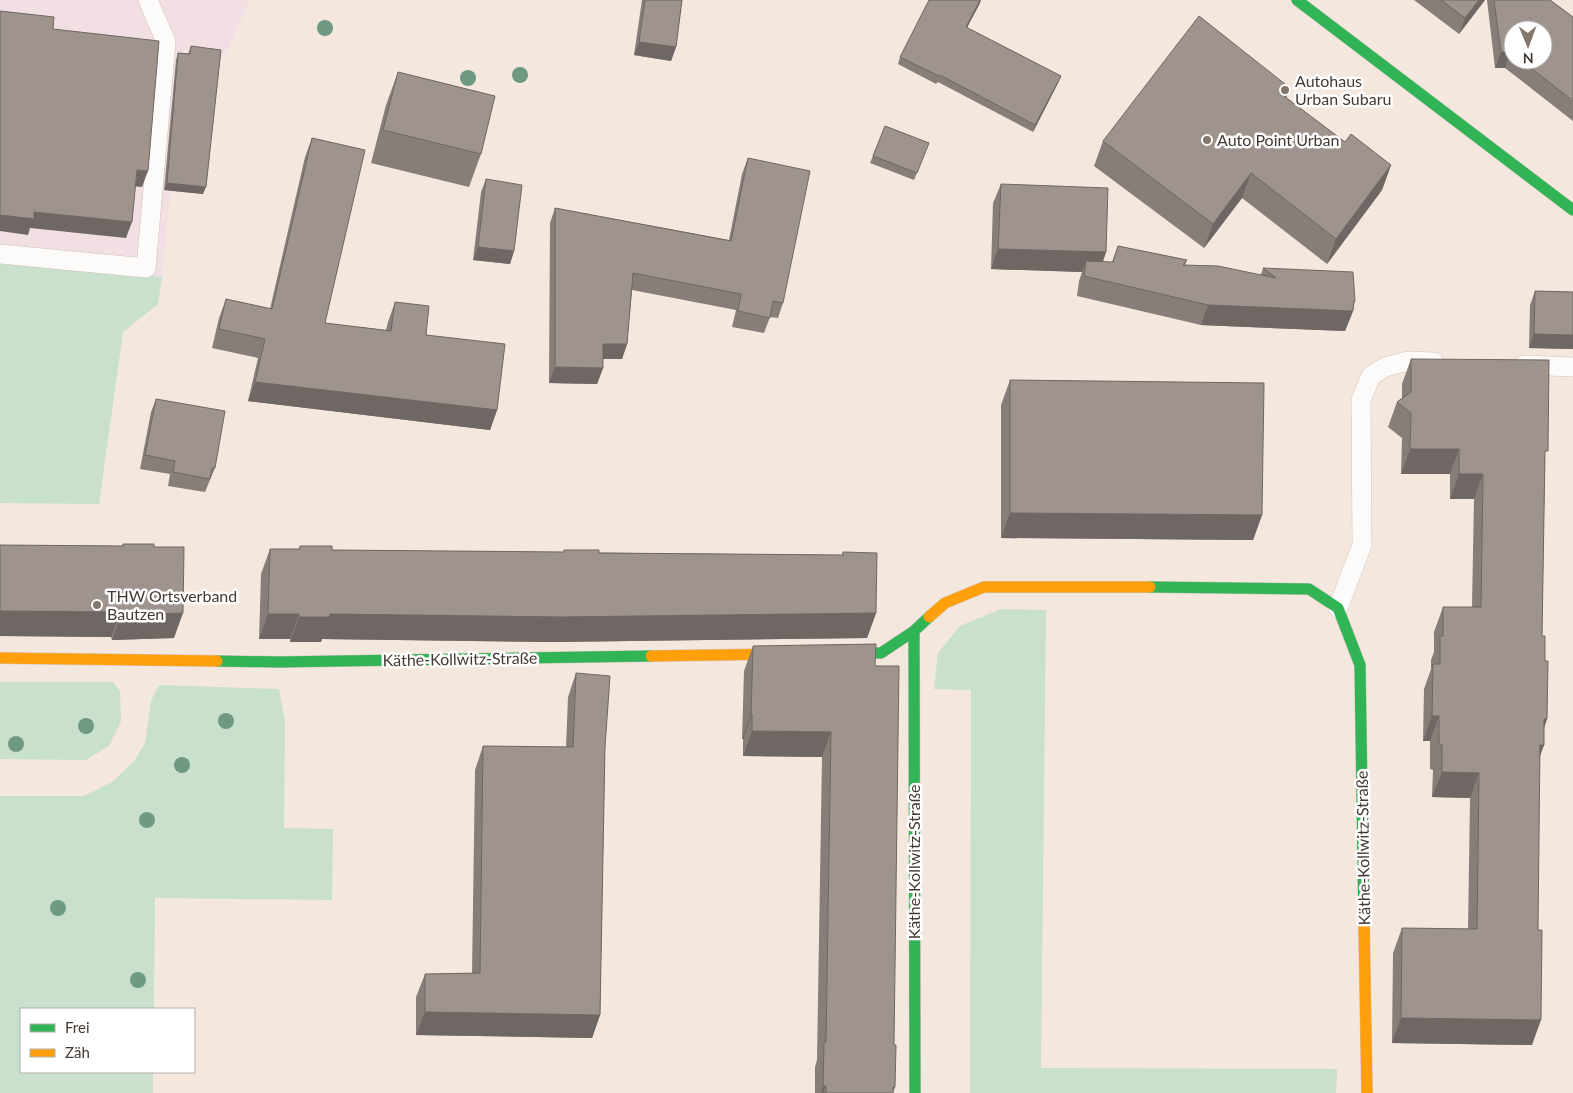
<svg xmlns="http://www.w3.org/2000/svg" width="1573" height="1093" font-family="Lato,sans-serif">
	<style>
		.commercial { fill: #f1dfe4 }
		.green { fill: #c9e0cc }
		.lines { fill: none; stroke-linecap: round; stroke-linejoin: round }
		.lane-casing { stroke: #cec3bb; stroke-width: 20 }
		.fast-casing { stroke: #cec3bb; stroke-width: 12 }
		.slow-casing { stroke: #cec3bb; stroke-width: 12 }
		.lane { stroke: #fdfbfa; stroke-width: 19 }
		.fast { stroke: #30b455; stroke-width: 11 }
		.slow { stroke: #ff9f0a; stroke-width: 11 }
		.tree { fill: #6f9983 }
		.wall { fill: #887e79; fill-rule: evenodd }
		.shaded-wall { fill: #6f6763 }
		.building { fill: #9e938d; stroke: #6f6763 }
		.poi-dot { fill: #82766d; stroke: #fff; stroke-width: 2 }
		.labels { text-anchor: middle; stroke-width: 5; stroke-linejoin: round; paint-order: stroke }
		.poi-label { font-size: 16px; fill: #443930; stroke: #fff; text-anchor: start }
		.street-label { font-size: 16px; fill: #443930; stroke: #fff }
	</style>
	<rect width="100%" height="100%" fill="#f4e7de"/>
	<path class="commercial" d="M 0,0 L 250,0 L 225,55 L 184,49 L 162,277 L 0,260 Z"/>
	<path class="green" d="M 0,260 L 162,277 L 158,304 L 123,332 L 99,504 L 0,503 Z
		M 1001,609 L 1046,610 L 1041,1068 L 1337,1069 L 1336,1093 L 970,1093 L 971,690 L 934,689 L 938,653 L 960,626 Z
		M 0,682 L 113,682 L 120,691 L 121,721 L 109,746 L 86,760 L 0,759 Z
		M 159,685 L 279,689 L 285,722 L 284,828 L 333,829 L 332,900 L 155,898 L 154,1009 L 21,1009 L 21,1072 L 153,1072 L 153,1093 L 0,1093 L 0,796 L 84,796 L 112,782 L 135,760 L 145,743 L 151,701 Z"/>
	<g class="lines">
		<g class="lane-casing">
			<path id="lane" d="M 0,254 L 146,268 L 166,42 L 148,0
				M 1524,365 L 1573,367
				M 1338,608 L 1362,545 L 1361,400 L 1371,376 L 1385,367 L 1408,361 L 1434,362"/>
		</g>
		<g class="fast-casing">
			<path id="fast" d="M 1297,0 L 1573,210
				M 1150,587 L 1309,589 L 1338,608 L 1360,665 L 1364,924
				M 839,653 L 881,653 L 914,631
				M 217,661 L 279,662 L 651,656
				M 915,1093 L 914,631 L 929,617"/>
		</g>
		<g class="slow-casing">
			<path id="slow" d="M 929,617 L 945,603 L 984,587 L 1150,587
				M 651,656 L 786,654
				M 0,658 L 217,661
				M 1364,924 L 1367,1093"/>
		</g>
		<use href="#lane" class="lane"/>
		<use href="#fast" class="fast"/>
		<use href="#slow" class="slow"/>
	</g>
	<g class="tree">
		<circle cx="325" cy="28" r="8"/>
		<circle cx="520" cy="75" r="8"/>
		<circle cx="468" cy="78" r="8"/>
		<circle cx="226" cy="721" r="8"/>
		<circle cx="86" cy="726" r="8"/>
		<circle cx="16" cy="744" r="8"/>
		<circle cx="182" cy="765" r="8"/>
		<circle cx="147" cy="820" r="8"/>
		<circle cx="58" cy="908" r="8"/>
		<circle cx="138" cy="980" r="8"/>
	</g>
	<path class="wall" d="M 642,0 L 682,0 L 676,47 L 671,61 L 634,55 Z
		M 1414,0 L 1485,0 L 1459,34 Z
		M 1487,0 L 1550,0 L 1573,17 L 1573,121 L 1505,68 L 1495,68 ZM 1513,30 L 1543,60 L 1513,60 Z
		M 980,3 L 967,28 L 1061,76 L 1058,83 L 1033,132 L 938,82 L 936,84 L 898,64 L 900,57 Z
		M 191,46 L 203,194 L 164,190 L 176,60 L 178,53 L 188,54 Z
		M 398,72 L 481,154 L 469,187 L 371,163 L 386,105 Z
		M 1286,98 L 1345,142 L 1391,165 L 1382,190 L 1327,264 L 1242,198 L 1204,248 L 1094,166 L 1103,141 Z
		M 885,126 L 929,143 L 914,180 L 870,163 Z
		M 312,138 L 325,323 L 386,330 L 388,322 L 395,302 L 497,410 L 490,430 L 248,401 L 258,358 L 212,348 L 219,318 L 226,299 L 270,309 L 305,157 Z
		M 748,158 L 783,303 L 778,318 L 770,317 L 764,333 L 732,327 L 736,310 L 632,290 L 627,344 L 622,359 L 603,359 L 603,368 L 597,384 L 549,383 L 550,223 L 555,208 L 729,240 L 742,174 Z
		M 486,179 L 514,251 L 510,264 L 473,260 L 481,192 Z
		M 1001,184 L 1106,252 L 1103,262 L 1112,262 L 1118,246 L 1187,260 L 1185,265 L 1261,275 L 1263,268 L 1353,306 L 1353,311 L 1345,331 L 1201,325 L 1077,296 L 1079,281 L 1082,272 L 991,269 L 993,203 Z
		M 1535,291 L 1573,292 L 1573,349 L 1529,348 L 1530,305 Z
		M 1411,359 L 1545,459 L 1542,636 L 1545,661 L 1547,719 L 1544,728 L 1544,745 L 1540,754 L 1532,1045 L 1392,1043 L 1393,953 L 1402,928 L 1468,929 L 1470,798 L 1432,797 L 1433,770 L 1430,769 L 1430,741 L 1423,741 L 1424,689 L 1431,669 L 1431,660 L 1434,652 L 1434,632 L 1443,607 L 1472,607 L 1474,499 L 1450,499 L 1450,474 L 1401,474 L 1402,438 L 1388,427 L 1397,402 L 1402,398 L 1402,384 Z
		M 1010,380 L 1262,515 L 1253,540 L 1001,538 L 1001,405 Z
		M 156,399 L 215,468 L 205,492 L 168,486 L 170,474 L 140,469 L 151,412 Z
		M 123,544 L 154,547 L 174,638 L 112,640 L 111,637 L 0,636 L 0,545 L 122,546 Z
		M 300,546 L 332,550 L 842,555 L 843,552 L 876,613 L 867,638 L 553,642 L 322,639 L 321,642 L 290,642 L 290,639 L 259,639 L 261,574 L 270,549 L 299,549 Z
		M 753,646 L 875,666 L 894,1045 L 895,1087 L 893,1093 L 815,1093 L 815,1067 L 817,1060 L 822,757 L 743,756 L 743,739 L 742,739 L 744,671 Z
		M 576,673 L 605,747 L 600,1015 L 592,1038 L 416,1035 L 416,997 L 425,974 L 472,973 L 475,770 L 483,746 L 566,747 L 568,697 Z"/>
	<path class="shaded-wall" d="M 980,0 L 981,0 L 980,3 L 963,34 L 966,27 Z
		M 1479,0 L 1485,0 L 1459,34 L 1465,18 Z
		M 639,42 L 676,47 L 671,61 L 634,55 Z
		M 1501,52 L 1511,52 L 1505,68 L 1495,68 Z
		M 1061,76 L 1058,83 L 1033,132 L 1035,125 Z
		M 1290,88 L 1280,113 L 1284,96 Z
		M 1391,165 L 1382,190 L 1327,264 L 1336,239 Z
		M 137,170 L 148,171 L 142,187 L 131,186 Z
		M 1251,173 L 1242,198 L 1204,248 L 1213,224 Z
		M 167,183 L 206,187 L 203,194 L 164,190 Z
		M 34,212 L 132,222 L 126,238 L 30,228 L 28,235 L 0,231 L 0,215 Z
		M 478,247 L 514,251 L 510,264 L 473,260 Z
		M 998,249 L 1106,252 L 1099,272 L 1086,261 L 1082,272 L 991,269 Z
		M 1355,301 L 1351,311 L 1353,311 L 1345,331 L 1201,325 L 1208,305 Z
		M 1534,334 L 1573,335 L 1573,349 L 1529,348 Z
		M 603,344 L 627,344 L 622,359 L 597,359 Z
		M 555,367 L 603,368 L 597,384 L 549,383 Z
		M 255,382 L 497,410 L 490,430 L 248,401 Z
		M 1410,449 L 1459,449 L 1450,474 L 1401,474 Z
		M 1459,474 L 1483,474 L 1474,499 L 1450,499 Z
		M 1010,513 L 1262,515 L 1253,540 L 1001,538 Z
		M 0,611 L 121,612 L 111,637 L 0,636 Z
		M 183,613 L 174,638 L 112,640 L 121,615 Z
		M 876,613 L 867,638 L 553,642 L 322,639 L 321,642 L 290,642 L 299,617 L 330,614 Z
		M 268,614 L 299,614 L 290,639 L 259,639 Z
		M 751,714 L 752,714 L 743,739 L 742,739 Z
		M 1432,716 L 1439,716 L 1430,741 L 1423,741 Z
		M 1544,719 L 1547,719 L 1538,744 Z
		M 752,731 L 831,732 L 822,757 L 743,756 Z
		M 1540,745 L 1544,745 L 1535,770 Z
		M 1442,772 L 1479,773 L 1470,798 L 1432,797 Z
		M 425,1012 L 600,1015 L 592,1038 L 416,1035 Z
		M 1401,1018 L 1541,1020 L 1532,1045 L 1392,1043 Z
		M 823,1086 L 826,1086 L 823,1093 L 821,1093 Z"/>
	<path class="building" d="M 645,0 L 682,0 L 676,47 L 639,42 Z
		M 929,0 L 980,0 L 966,27 L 1061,76 L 1035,125 L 940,75 L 939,76 L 900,57 Z
		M 1441,0 L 1479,0 L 1465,18 Z
		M 1494,0 L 1550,0 L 1573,17 L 1573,101 L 1521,60 L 1543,60 L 1543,30 L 1513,30 L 1513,54 L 1511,52 L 1501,52 Z
		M 0,11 L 54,17 L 53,29 L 159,41 L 148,171 L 137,170 L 132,222 L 34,212 L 34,219 L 0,215 Z
		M 1199,16 L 1290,88 L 1284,96 L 1345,142 L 1351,134 L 1391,165 L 1336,239 L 1251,173 L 1213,224 L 1103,141 Z
		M 191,46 L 221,50 L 206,187 L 167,183 L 178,53 L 190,54 Z
		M 398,72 L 495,96 L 481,154 L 383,130 Z
		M 885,126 L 929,143 L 917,173 L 873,156 Z
		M 312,138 L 365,150 L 325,323 L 391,331 L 395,302 L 429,306 L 426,335 L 505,344 L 497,410 L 255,382 L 265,339 L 219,329 L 226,299 L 272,309 Z
		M 748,158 L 810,171 L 783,303 L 773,301 L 770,318 L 738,311 L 741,294 L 633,273 L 627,344 L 603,344 L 603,368 L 555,367 L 555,208 L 731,241 Z
		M 486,179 L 522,185 L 514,251 L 478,247 Z
		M 1001,184 L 1108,188 L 1106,252 L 998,249 Z
		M 1118,246 L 1187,260 L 1183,265 L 1218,266 L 1276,278 L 1263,268 L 1353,272 L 1355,301 L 1354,301 L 1353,311 L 1208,305 L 1084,276 L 1086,261 L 1113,262 Z
		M 1535,291 L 1573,292 L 1573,335 L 1534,334 Z
		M 1411,359 L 1549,360 L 1548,451 L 1545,451 L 1542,636 L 1545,636 L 1545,661 L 1548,661 L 1547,719 L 1544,719 L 1544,745 L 1540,745 L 1538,930 L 1542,930 L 1541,1020 L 1401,1018 L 1402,928 L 1477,929 L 1479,773 L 1442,772 L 1442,745 L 1439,744 L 1439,716 L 1432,716 L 1433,664 L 1440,664 L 1440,636 L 1443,636 L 1443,607 L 1481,607 L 1483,474 L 1459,474 L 1459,449 L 1410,449 L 1411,413 L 1397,402 L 1411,392 Z
		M 1010,380 L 1264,383 L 1262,515 L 1010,513 Z
		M 156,399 L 225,411 L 215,468 L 212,468 L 210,479 L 173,472 L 175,461 L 145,455 Z
		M 123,544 L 154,544 L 154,547 L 184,547 L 183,613 L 121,615 L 121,612 L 0,611 L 0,545 L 123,546 Z
		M 300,546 L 332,546 L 332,550 L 564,552 L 564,550 L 599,550 L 599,553 L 843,555 L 843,552 L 877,553 L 876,613 L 562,617 L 330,614 L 330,617 L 299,617 L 299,614 L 268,614 L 270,549 L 300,549 Z
		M 876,644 L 875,666 L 899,666 L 894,1045 L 896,1045 L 895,1087 L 893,1087 L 893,1093 L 826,1093 L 826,1086 L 823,1086 L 824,1042 L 826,1042 L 831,732 L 752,731 L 752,714 L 751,714 L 753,646 Z
		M 576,673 L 610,676 L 605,747 L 600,1015 L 425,1012 L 425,974 L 480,973 L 483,746 L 573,747 Z"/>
	<g class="poi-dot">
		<circle cx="1285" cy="90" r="5"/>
		<circle cx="1207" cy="140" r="5"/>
		<circle cx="97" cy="605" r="5"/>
	</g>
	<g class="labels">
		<g class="poi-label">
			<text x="1295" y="87">Autohaus<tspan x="1295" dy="18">Urban Subaru</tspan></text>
			<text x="1217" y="146">Auto Point Urban</text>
			<text x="107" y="602">THW Ortsverband<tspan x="107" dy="18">Bautzen</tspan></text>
		</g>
		<g class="street-label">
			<text transform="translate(460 659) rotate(-1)" y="6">Käthe-Kollwitz-Straße</text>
			<text transform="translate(1363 848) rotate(-91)" y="6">Käthe-Kollwitz-Straße</text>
			<text transform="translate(914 862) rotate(-90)" y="6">Käthe-Kollwitz-Straße</text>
		</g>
	</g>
	<rect x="20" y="1008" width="175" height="65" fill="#ffffff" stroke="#b4b0ac"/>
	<rect x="30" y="1024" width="25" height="8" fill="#30b455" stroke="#b4b0ac"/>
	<text x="65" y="1033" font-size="15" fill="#443930">Frei</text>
	<rect x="30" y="1049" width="25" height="8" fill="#ff9f0a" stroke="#b4b0ac"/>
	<text x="65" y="1058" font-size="15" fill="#443930">Zäh</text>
	<g transform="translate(1528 45) rotate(179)"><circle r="24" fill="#ffffff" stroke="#b4b0ac"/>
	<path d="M0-4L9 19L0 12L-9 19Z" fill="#82766d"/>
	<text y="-8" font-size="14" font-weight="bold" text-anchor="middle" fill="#443930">N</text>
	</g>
</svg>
